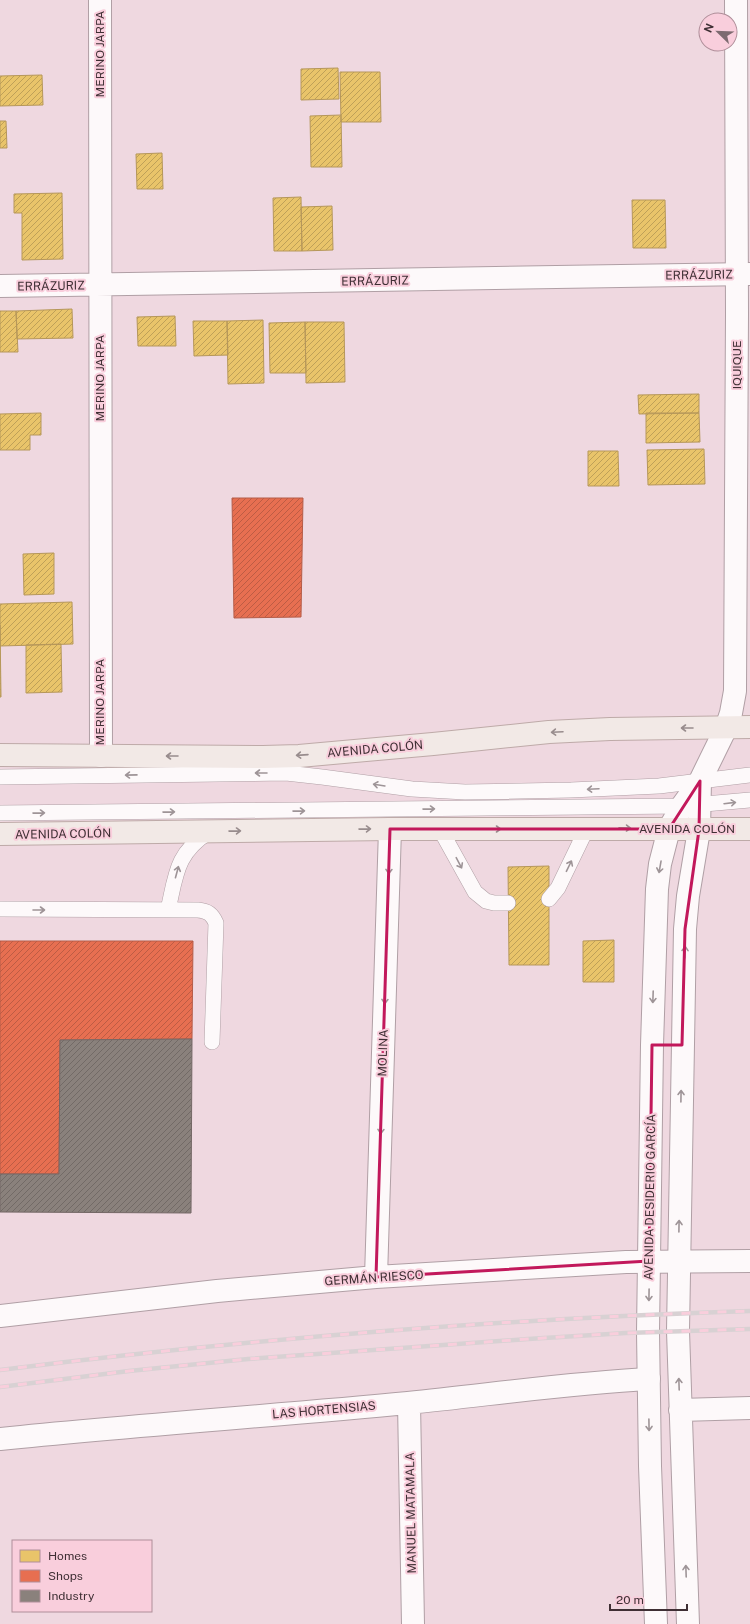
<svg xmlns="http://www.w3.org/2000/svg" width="750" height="1624" font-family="'Public Sans',sans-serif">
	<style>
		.homes { fill: url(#homes-hatch); stroke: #b6975a }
		.shops { fill: url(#shops-hatch); stroke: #b55c48 }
		.industry { fill: url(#industry-hatch); stroke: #746866 }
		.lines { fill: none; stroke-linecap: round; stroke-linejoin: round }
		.lane-casing { stroke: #b09fa5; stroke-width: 16 }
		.street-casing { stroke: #b09fa5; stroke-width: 24 }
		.secondary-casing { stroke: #b09fa5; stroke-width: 24 }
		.primary-casing { stroke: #beaaa8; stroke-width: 24 }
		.lane { stroke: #fdf9fa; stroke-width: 15 }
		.street { stroke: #fdf9fa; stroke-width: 22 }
		.secondary { stroke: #fdf9fa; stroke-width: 22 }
		.primary { stroke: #f2e9e6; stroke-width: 22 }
		.rail-casing { stroke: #d8d1d3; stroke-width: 4.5 }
		.rail { stroke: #f9cedc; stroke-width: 3; stroke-dasharray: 9; stroke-linecap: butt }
		.oneway { stroke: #988c8d }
		.oneway2 { stroke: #9e9497 }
		.marked { fill: none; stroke: #c2185b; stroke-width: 3; stroke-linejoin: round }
		.labels { text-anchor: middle; stroke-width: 4; stroke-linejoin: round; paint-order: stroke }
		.street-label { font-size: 12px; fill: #3f2f34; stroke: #f9cedc }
	</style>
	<defs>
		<pattern id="homes-hatch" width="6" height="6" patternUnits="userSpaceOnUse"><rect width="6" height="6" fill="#e9c46a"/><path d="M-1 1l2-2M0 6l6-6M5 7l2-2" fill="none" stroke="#bea058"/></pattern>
		<pattern id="shops-hatch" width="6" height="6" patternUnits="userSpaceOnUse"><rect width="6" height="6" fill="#e76f51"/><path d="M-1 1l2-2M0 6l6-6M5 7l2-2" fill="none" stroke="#bd5c44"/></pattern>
		<pattern id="industry-hatch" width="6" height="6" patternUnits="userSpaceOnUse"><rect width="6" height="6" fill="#8a817c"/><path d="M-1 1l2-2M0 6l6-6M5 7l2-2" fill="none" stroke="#726a66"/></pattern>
	</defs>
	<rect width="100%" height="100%" fill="#efd8e0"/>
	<path class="homes" d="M 338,68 L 339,99 L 301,100 L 301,69 Z
		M 340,72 L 380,72 L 381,122 L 341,122 Z
		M 42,75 L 43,105 L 0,106 L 0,76 Z
		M 341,115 L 342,167 L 311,167 L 310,116 Z
		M 0,121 L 6,121 L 7,148 L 0,148 Z
		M 162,153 L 163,189 L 137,189 L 136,154 Z
		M 62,193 L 63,259 L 22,260 L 22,213 L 14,213 L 14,194 Z
		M 301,197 L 302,251 L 274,251 L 273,198 Z
		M 632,200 L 665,200 L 666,248 L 633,248 Z
		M 332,206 L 333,250 L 302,251 L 301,207 Z
		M 72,309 L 73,338 L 17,339 L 16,311 Z
		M 0,311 L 16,311 L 18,352 L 0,352 Z
		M 175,316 L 176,346 L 138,346 L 137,317 Z
		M 263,320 L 264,383 L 228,384 L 227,321 Z
		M 193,321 L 227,321 L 228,355 L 194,356 Z
		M 305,322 L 344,322 L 345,382 L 306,383 Z
		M 305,322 L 306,373 L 270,373 L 269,323 Z
		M 699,394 L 699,413 L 639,414 L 638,395 Z
		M 41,413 L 41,435 L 30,435 L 30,450 L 0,450 L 0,414 Z
		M 646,413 L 699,413 L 700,442 L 646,443 Z
		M 704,449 L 705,484 L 648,485 L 647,450 Z
		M 588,451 L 618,451 L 619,486 L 588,486 Z
		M 54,553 L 54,594 L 24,595 L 23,554 Z
		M 72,602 L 73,644 L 0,646 L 0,604 Z
		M 0,625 L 1,697 L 0,697 Z
		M 61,644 L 62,692 L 26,693 L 26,645 Z
		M 549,866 L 549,965 L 509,965 L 508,867 Z
		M 614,940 L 614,982 L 583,982 L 583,941 Z"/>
	<path class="shops" d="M 232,498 L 303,498 L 301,617 L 234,618 Z
		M 0,941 L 193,941 L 192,1039 L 60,1040 L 59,1174 L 0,1174 Z"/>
	<path class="industry" d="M 192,1039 L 191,1213 L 0,1212 L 0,1174 L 59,1174 L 60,1040 Z"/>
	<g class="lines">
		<g class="lane-casing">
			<path id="lane" d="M 0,777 L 286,773 L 322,777 L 412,789 L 465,792 L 571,790 L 659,786 L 750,775
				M 0,813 L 682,806 L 750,800
				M 440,829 L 475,892 L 486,901 L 494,903 L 508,903
				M 549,899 L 558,888 L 587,828
				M 0,909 L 198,910 C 208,911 212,914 216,923 L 212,1042
				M 168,910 C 176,875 176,853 209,832"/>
		</g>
		<g class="street-casing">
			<path id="street" d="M 100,0 L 101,756
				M 0,286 L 750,274
				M 376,1277 L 390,829
				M 0,1316 L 217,1291 L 376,1277 L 626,1262 L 750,1261
				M 409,1403 L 413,1624
				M 0,1439 C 136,1425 272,1416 408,1403 C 488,1395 568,1383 649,1379"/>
		</g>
		<g class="secondary-casing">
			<path id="secondary" d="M 680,1410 L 750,1408
				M 656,1624 L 650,1466 L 648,1332 L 652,1045 L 657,889 L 660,864 L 669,829 L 682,806 L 700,781 L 726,728 L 731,713 L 735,691 L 737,314 L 736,0
				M 688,1624 L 678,1331 L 685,929 L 688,896 L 699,830 L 700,781"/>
		</g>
		<g class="primary-casing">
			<path id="primary" d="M 0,755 L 263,757 L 299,756 L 433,744 L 549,732 L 610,729 L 750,727
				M 0,834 L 390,829 L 750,829"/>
		</g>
		<use href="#lane" class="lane"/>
		<use href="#street" class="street"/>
		<use href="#secondary" class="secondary"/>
		<use href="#primary" class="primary"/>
		<g class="rail-casing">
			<path id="rail" d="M 0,1370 C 249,1339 499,1319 750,1311
				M 0,1387 L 129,1371 L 248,1359 L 528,1339 L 626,1333 L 750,1329"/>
		</g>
		<use href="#rail" class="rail"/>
	</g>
	<defs><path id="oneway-shaft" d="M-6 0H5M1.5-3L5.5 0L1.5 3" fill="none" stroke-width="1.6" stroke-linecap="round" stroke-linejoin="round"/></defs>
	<g class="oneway">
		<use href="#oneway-shaft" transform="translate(687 728) rotate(180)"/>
		<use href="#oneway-shaft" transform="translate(557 732) rotate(177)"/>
		<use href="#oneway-shaft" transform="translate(302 755) rotate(176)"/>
		<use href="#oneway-shaft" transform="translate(172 756) rotate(-180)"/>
		<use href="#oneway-shaft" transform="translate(625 828) rotate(1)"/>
		<use href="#oneway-shaft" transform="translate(365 829) rotate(-1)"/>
		<use href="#oneway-shaft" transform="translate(495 829)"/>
		<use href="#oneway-shaft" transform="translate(235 831) rotate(-1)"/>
	</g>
	<g class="oneway2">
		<use href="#oneway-shaft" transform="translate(261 773) rotate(180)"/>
		<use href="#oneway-shaft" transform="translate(131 775) rotate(179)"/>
		<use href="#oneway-shaft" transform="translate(379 785) rotate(-171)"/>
		<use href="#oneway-shaft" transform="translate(593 789) rotate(177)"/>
		<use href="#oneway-shaft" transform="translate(730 803) rotate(-7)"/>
		<use href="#oneway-shaft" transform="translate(429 809) rotate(-1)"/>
		<use href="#oneway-shaft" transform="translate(299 811) rotate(-1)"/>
		<use href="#oneway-shaft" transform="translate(169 812) rotate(-1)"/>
		<use href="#oneway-shaft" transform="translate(39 813) rotate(-1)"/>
		<use href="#oneway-shaft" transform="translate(459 863) rotate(62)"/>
		<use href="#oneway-shaft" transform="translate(569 866) rotate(-64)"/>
		<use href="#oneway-shaft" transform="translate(660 867) rotate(100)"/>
		<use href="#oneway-shaft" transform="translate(389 868) rotate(92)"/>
		<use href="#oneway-shaft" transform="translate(177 872) rotate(-75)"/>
		<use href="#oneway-shaft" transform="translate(39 910)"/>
		<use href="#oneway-shaft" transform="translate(685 952) rotate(-88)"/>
		<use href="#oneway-shaft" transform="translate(653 997) rotate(92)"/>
		<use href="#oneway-shaft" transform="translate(385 998) rotate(92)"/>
		<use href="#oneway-shaft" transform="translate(681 1096) rotate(-89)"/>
		<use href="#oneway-shaft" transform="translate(381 1128) rotate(92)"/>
		<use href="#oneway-shaft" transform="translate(679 1226) rotate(-89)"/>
		<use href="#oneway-shaft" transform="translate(649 1295) rotate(91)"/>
		<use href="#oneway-shaft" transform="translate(679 1384) rotate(-92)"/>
		<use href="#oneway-shaft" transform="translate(649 1425) rotate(89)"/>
		<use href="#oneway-shaft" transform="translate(686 1571) rotate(-92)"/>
	</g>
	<path class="marked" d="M 700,781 L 699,830 L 685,929 L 682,1045 L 652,1045 L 649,1261 L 376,1277 L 390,829 L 669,829 Z"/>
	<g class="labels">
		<g class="street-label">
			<text transform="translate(100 54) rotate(-90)" y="4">MERINO JARPA</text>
			<text transform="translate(699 275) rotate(-1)" y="4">ERRÁZURIZ</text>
			<text transform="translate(375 281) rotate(-1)" y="4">ERRÁZURIZ</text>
			<text transform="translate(51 286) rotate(-1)" y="4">ERRÁZURIZ</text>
			<text transform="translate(737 365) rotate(-90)" y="4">IQUIQUE</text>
			<text transform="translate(100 378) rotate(-90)" y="4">MERINO JARPA</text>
			<text transform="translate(100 702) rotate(-90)" y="4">MERINO JARPA</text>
			<text transform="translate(375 749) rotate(-5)" y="4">AVENIDA COLÓN</text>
			<text x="687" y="833">AVENIDA COLÓN</text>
			<text transform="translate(63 834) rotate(-1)" y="4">AVENIDA COLÓN</text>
			<text transform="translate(383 1053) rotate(-88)" y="4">MOLINA</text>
			<text transform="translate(650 1197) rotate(-89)" y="4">AVENIDA DESIDERIO GARCÍA</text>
			<text transform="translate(374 1278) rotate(-4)" y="4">GERMÁN RIESCO</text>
			<text transform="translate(324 1410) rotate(-5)" y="4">LAS HORTENSIAS</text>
			<text transform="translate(411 1513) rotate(-91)" y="4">MANUEL MATAMALA</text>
		</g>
	</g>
	<rect x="12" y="1540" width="140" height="72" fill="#f9cedc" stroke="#af8e99"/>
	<rect x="20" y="1550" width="20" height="12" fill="#e9c46a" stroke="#af8e99"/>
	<text x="48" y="1560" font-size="12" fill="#3f2f34">Homes</text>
	<rect x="20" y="1570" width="20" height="12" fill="#e76f51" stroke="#af8e99"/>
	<text x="48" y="1580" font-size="12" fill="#3f2f34">Shops</text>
	<rect x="20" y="1590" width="20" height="12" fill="#8a817c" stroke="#af8e99"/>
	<text x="48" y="1600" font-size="12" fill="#3f2f34">Industry</text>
	<g transform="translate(718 32) rotate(293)"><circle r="19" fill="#f9cedc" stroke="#af8e99"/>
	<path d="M0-3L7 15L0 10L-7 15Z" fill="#7d6a70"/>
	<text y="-6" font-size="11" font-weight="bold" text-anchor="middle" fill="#3f2f34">N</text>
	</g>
	<path d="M610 1604v6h77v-6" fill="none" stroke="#3f2f34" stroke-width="2"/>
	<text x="616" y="1604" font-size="12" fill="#3f2f34" stroke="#f9cedc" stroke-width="3" paint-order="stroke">20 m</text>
</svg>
